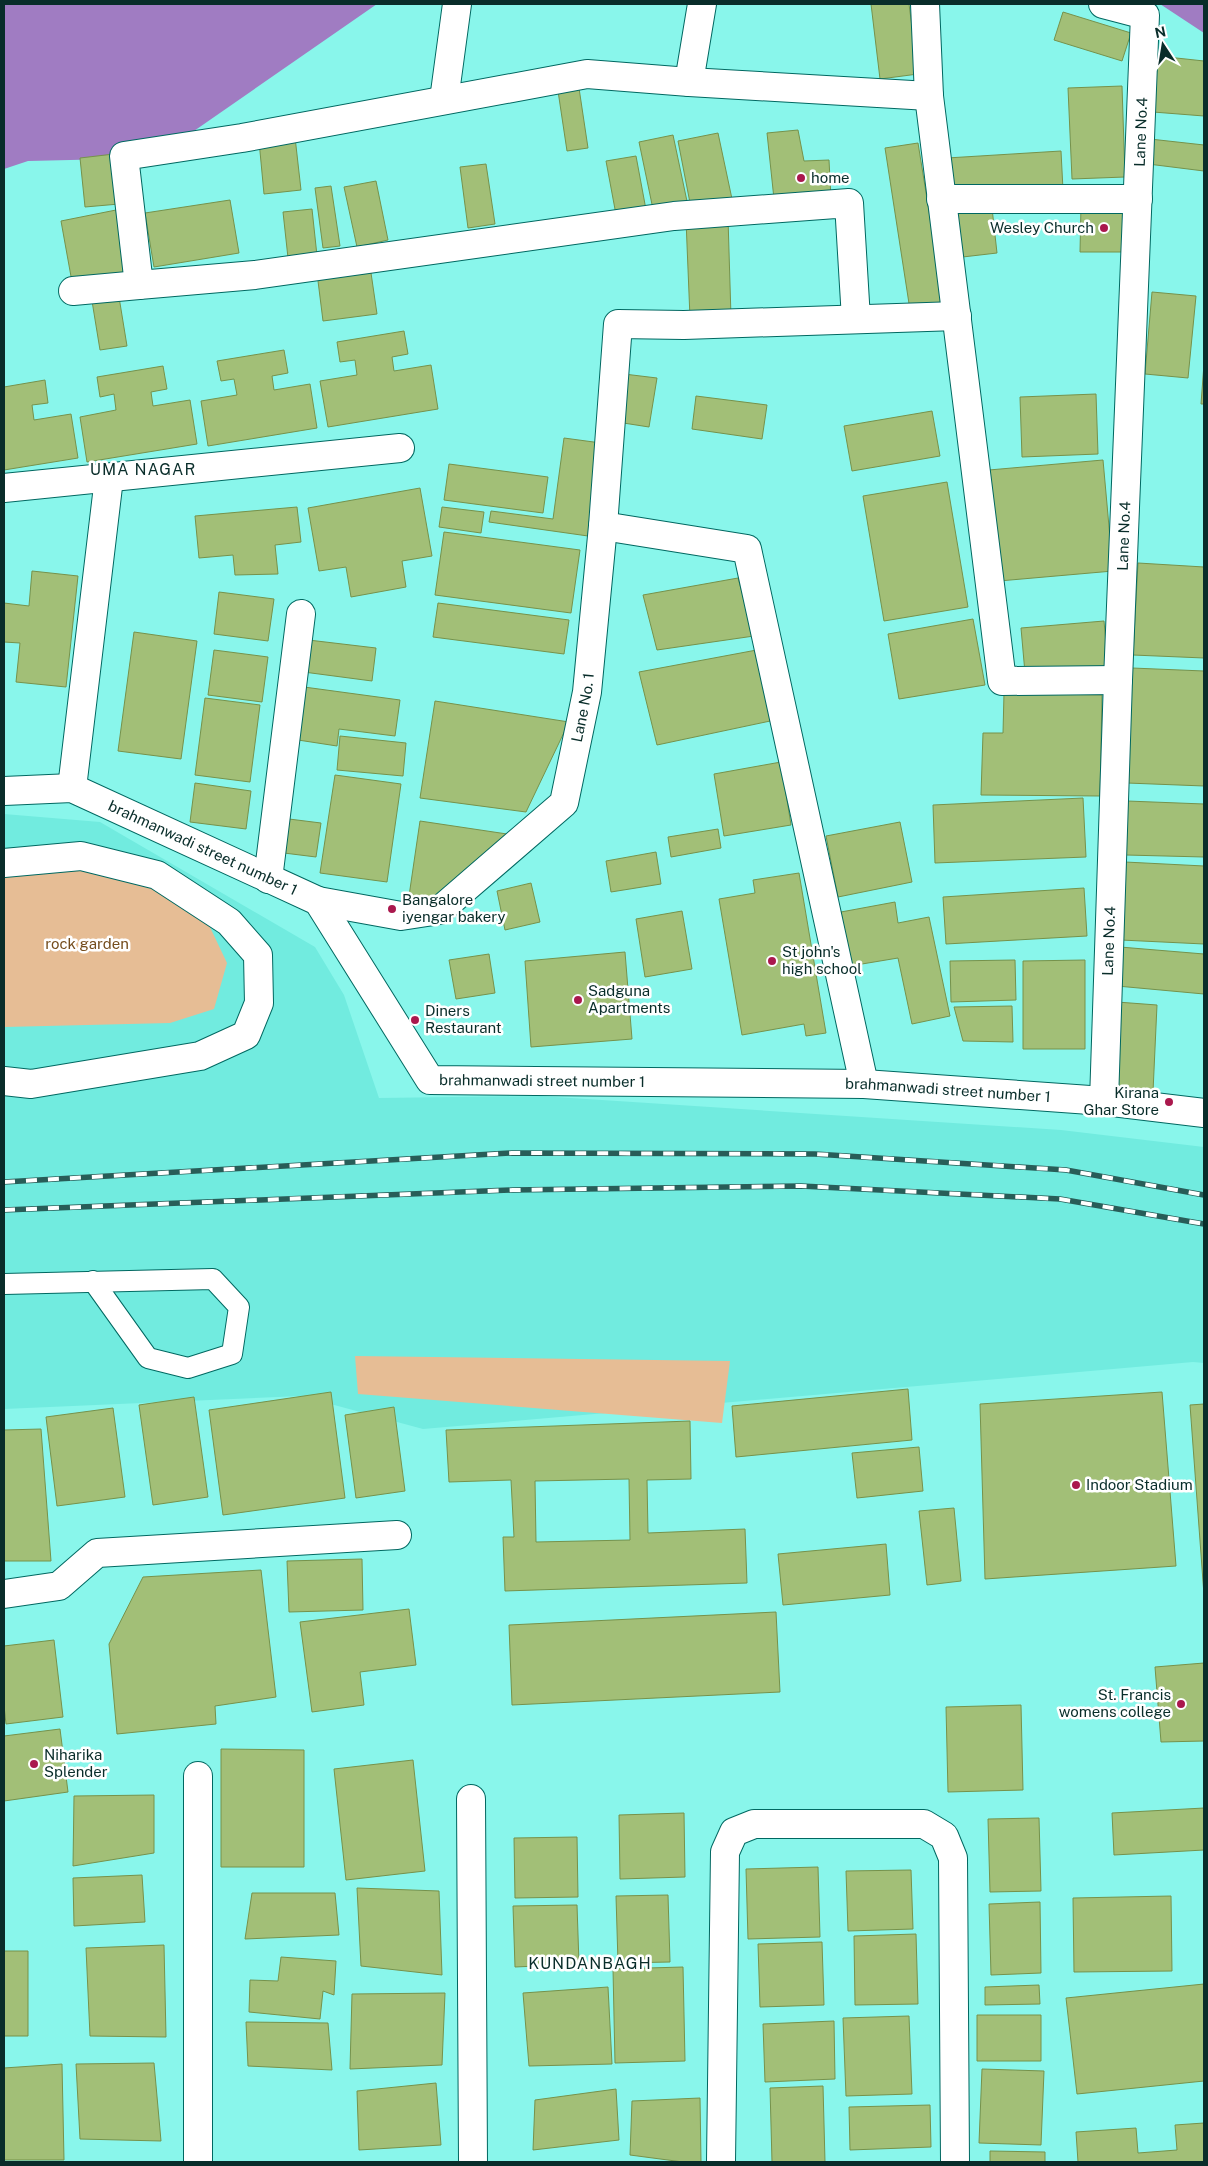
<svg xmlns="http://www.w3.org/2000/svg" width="1208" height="2166" font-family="'Public Sans',sans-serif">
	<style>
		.built { fill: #71ebdf }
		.green { fill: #e6bd95 }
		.water { fill: #a07cc2 }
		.building { fill: #a2bf77; stroke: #76924b; fill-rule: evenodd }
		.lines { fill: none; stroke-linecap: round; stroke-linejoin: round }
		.lane-casing { stroke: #006861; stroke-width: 22 }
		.street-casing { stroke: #006861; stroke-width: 30 }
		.lane { stroke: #fff; stroke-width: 20 }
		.street { stroke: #fff; stroke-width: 28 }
		.rail-casing { stroke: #285d58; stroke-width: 5.5 }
		.rail { stroke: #fff; stroke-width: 4; stroke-dasharray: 11; stroke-linecap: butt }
		.poi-dot { fill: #aa184d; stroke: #fff; stroke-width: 2 }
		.labels { text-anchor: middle; stroke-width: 5; stroke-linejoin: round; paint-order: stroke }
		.street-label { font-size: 15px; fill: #092d2a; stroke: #fff }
		.poi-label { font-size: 15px; fill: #092d2a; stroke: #fff; text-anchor: start }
		.park-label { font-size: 15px; fill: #754d1d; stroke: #fff }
		.neighbourhood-label { font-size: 16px; letter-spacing: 1px; fill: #092d2a; stroke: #fff }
	</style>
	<rect width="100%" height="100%" fill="#89f6eb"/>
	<path class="built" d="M 4,814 L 100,822 L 315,947 L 344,995 L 379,1098 L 540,1096 L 1061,1130 L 1204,1147 L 1204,1363 L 1193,1362 L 423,1429 L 301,1396 L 4,1409 Z"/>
	<path class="green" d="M 79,852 L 199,904 L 227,963 L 214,1009 L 170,1023 L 4,1027 L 4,871 Z
		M 355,1356 L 730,1361 L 722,1423 L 358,1394 Z"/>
	<path class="water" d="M 4,4 L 377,4 L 155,158 L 28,161 L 4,169 Z
		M 1160,4 L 1204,4 L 1204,33 Z"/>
	<path class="building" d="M 871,4 L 909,4 L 918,74 L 880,79 Z
		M 1063,12 L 1131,33 L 1122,61 L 1054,40 Z
		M 1158,56 L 1204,61 L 1204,116 L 1153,112 Z
		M 1122,86 L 1125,177 L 1072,179 L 1068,88 Z
		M 579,88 L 588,148 L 567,151 L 558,91 Z
		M 798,130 L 804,161 L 829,160 L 831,199 L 774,199 L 767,133 Z
		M 718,133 L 732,199 L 691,208 L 678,141 Z
		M 673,135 L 688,206 L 654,214 L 639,142 Z
		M 295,137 L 301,190 L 264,194 L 259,141 Z
		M 1150,139 L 1204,145 L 1204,171 L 1148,164 Z
		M 918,143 L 944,304 L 910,310 L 885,148 Z
		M 1061,151 L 1063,190 L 949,196 L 947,158 Z
		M 114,154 L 119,204 L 85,207 L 80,158 Z
		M 636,156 L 647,215 L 617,220 L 606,161 Z
		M 486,164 L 495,224 L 468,228 L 460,167 Z
		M 376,181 L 388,240 L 357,247 L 344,187 Z
		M 331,186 L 340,246 L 323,248 L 315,188 Z
		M 991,199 L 997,253 L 954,258 L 948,205 Z
		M 230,200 L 239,253 L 154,267 L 145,213 Z
		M 1129,204 L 1128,252 L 1080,252 L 1081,205 Z
		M 312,209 L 318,265 L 289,267 L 283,212 Z
		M 116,210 L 128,272 L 72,282 L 61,221 Z
		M 728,218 L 731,317 L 690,318 L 686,220 Z
		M 370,266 L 377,314 L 323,321 L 317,273 Z
		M 1152,292 L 1196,296 L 1188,378 L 1145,374 Z
		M 119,297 L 127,346 L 100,350 L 92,301 Z
		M 404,331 L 408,354 L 392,357 L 394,371 L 431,365 L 438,409 L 328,427 L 320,381 L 357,375 L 355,360 L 340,362 L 337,342 Z
		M 284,350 L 288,373 L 272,376 L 274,390 L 310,384 L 317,428 L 208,446 L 201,401 L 237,395 L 234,379 L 221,381 L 217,361 Z
		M 1204,364 L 1204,404 L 1201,404 Z
		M 163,366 L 167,389 L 151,392 L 153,406 L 190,400 L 197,444 L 87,462 L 80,417 L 116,410 L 114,394 L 100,397 L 97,377 Z
		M 624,374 L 657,378 L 649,427 L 617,422 Z
		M 45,380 L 48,403 L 32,405 L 34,420 L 71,414 L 78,458 L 4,470 L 4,387 Z
		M 1096,394 L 1098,454 L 1022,457 L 1020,397 Z
		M 696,396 L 767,405 L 762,439 L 692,429 Z
		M 932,411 L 940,456 L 852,471 L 844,426 Z
		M 564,438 L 601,443 L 588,536 L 489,522 L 491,511 L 553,519 Z
		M 1103,460 L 1113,571 L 999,581 L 989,470 Z
		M 449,464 L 548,477 L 543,513 L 444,500 Z
		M 947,482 L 968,607 L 884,621 L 863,496 Z
		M 420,488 L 432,556 L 402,561 L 406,587 L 351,597 L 346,567 L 319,571 L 308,508 Z
		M 297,507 L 301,542 L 275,545 L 278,574 L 235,575 L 233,555 L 199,558 L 195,516 Z
		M 442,507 L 484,512 L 481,533 L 439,527 Z
		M 444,532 L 580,550 L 571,613 L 435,595 Z
		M 1138,563 L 1204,567 L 1204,658 L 1133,655 Z
		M 32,571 L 78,576 L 66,687 L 16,682 L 20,643 L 4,642 L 4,603 L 29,606 Z
		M 738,578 L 754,636 L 657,650 L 643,595 Z
		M 219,592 L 274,599 L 268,641 L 214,634 Z
		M 438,603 L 569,620 L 564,654 L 433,637 Z
		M 973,619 L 985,685 L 899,699 L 888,634 Z
		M 1104,621 L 1108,666 L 1025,673 L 1021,628 Z
		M 134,632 L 197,641 L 181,759 L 118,751 Z
		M 300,639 L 376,648 L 372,681 L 296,671 Z
		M 762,649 L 775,720 L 657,745 L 639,672 Z
		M 214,650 L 268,657 L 262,702 L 208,695 Z
		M 1132,668 L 1204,671 L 1204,786 L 1127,783 Z
		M 304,687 L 400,700 L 395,736 L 339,729 L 337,746 L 298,740 Z
		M 1004,693 L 1102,695 L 1100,796 L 981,795 L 983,733 L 1003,733 Z
		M 205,698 L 260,705 L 250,782 L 195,775 Z
		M 435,701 L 569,722 L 526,812 L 420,798 Z
		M 340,736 L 406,743 L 403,776 L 337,770 Z
		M 781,762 L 791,825 L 724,836 L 714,774 Z
		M 335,775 L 401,784 L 387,882 L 320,873 Z
		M 195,783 L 251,791 L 246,829 L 190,822 Z
		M 1083,798 L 1086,857 L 935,863 L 933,805 Z
		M 1127,801 L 1204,804 L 1204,857 L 1126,855 Z
		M 289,819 L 321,823 L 316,857 L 284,853 Z
		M 420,821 L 507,834 L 447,899 L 409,896 Z
		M 900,822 L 912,882 L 838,897 L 826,836 Z
		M 718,829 L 721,848 L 671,857 L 668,837 Z
		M 656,852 L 661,884 L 611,892 L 606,861 Z
		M 1125,862 L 1204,866 L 1204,944 L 1121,940 Z
		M 799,873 L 826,1033 L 806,1036 L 804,1024 L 742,1035 L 719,899 L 755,893 L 753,880 Z
		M 531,883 L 540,922 L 505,930 L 497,891 Z
		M 1084,888 L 1087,936 L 946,944 L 943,897 Z
		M 895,902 L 898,923 L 929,917 L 950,1016 L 912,1024 L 898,958 L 850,966 L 841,912 Z
		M 682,911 L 692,969 L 645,977 L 636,919 Z
		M 1120,947 L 1204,954 L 1204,994 L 1117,986 Z
		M 625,952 L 632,1039 L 531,1047 L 525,961 Z
		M 489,954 L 495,993 L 456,999 L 449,960 Z
		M 1015,960 L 1016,1000 L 951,1002 L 950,961 Z
		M 1085,960 L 1085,1049 L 1023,1049 L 1023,961 Z
		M 1117,1002 L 1157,1005 L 1153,1092 L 1112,1090 Z
		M 1012,1006 L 1013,1042 L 963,1041 L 954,1007 Z
		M 908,1389 L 912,1440 L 736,1457 L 732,1406 Z
		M 331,1392 L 345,1498 L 223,1515 L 209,1410 Z
		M 1162,1392 L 1176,1566 L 985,1579 L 980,1404 Z
		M 194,1397 L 208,1497 L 153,1505 L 139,1405 Z
		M 1204,1404 L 1204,1595 L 1190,1405 Z
		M 394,1407 L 405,1491 L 356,1498 L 345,1415 Z
		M 113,1408 L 125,1497 L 57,1506 L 46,1417 Z
		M 690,1421 L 691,1479 L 647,1480 L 648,1533 L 745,1529 L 747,1583 L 505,1591 L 503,1537 L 514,1537 L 511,1480 L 449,1482 L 446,1430 ZM 629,1479 L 630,1540 L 536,1542 L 535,1481 Z
		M 41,1429 L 51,1561 L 4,1561 L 4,1430 Z
		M 919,1447 L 923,1491 L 857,1498 L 852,1453 Z
		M 954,1508 L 961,1581 L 927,1585 L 919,1511 Z
		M 886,1544 L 890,1595 L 783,1605 L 778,1554 Z
		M 362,1559 L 363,1610 L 289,1612 L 287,1561 Z
		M 261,1570 L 276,1697 L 215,1706 L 216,1724 L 117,1734 L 109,1644 L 143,1577 Z
		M 409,1609 L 416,1665 L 360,1672 L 364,1705 L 312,1712 L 300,1622 Z
		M 776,1612 L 780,1692 L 512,1705 L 509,1625 Z
		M 54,1640 L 63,1717 L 6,1724 L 4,1706 L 4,1646 Z
		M 1204,1663 L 1204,1741 L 1161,1742 L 1155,1667 Z
		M 1021,1705 L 1023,1790 L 948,1792 L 946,1707 Z
		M 60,1729 L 68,1792 L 4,1801 L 4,1736 Z
		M 221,1749 L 304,1750 L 304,1867 L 221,1867 Z
		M 413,1760 L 425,1871 L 346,1880 L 334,1769 Z
		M 154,1795 L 154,1853 L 73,1866 L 74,1796 Z
		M 1204,1808 L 1204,1850 L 1114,1855 L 1112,1813 Z
		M 684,1813 L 685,1877 L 620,1879 L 619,1815 Z
		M 1039,1818 L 1041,1891 L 990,1892 L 988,1819 Z
		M 577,1837 L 578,1897 L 515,1898 L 514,1838 Z
		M 818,1867 L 820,1937 L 748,1939 L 746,1869 Z
		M 911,1870 L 913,1929 L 848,1931 L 846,1871 Z
		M 142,1875 L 145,1922 L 74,1926 L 73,1878 Z
		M 357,1888 L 439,1891 L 442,1975 L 361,1966 Z
		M 252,1893 L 335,1893 L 339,1935 L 245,1939 Z
		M 668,1895 L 670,1962 L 618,1963 L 616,1896 Z
		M 1171,1896 L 1172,1971 L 1074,1972 L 1073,1898 Z
		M 1040,1902 L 1041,1973 L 991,1975 L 989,1904 Z
		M 577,1905 L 579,1964 L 515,1967 L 513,1906 Z
		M 916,1934 L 918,2004 L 855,2005 L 854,1936 Z
		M 822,1942 L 824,2005 L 760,2007 L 758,1944 Z
		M 164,1945 L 166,2037 L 90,2036 L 86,1948 Z
		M 4,1951 L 28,1951 L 28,2036 L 4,2036 Z
		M 281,1957 L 336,1961 L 334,1995 L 323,1991 L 320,2019 L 249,2012 L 250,1980 L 278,1981 Z
		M 683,1967 L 685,2061 L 615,2063 L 613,1969 Z
		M 1204,1984 L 1204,2081 L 1077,2094 L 1066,1998 Z
		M 1039,1985 L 1040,2004 L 985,2005 L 985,1987 Z
		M 608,1987 L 612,2064 L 529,2066 L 523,1993 Z
		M 445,1993 L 442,2065 L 350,2069 L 352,1994 Z
		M 977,2015 L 1041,2015 L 1041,2061 L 977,2061 Z
		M 909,2016 L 912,2094 L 846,2096 L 843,2018 Z
		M 834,2021 L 835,2079 L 765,2082 L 763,2024 Z
		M 246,2022 L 328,2023 L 332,2070 L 248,2066 Z
		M 154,2063 L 161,2141 L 80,2139 L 76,2064 Z
		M 62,2064 L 64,2160 L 4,2160 L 4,2068 Z
		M 982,2069 L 1044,2071 L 1041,2145 L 979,2143 Z
		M 436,2083 L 441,2145 L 359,2150 L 357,2091 Z
		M 823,2086 L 825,2162 L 772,2162 L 770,2088 Z
		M 616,2089 L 619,2140 L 533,2150 L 535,2100 Z
		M 700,2098 L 701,2162 L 683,2162 L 630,2155 L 632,2101 Z
		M 930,2105 L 931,2147 L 850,2150 L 849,2107 Z
		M 1204,2123 L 1204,2162 L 1078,2162 L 1076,2132 L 1136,2128 L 1138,2153 L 1177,2150 L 1175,2125 Z
		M 990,2151 L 1045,2152 L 1045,2162 L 990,2162 Z"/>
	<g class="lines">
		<g class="lane-casing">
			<path id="lane" d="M 4,1284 L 213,1279 L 239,1307 L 232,1354 L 188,1368 L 148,1358 L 93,1281"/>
		</g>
		<g class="street-casing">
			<g id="street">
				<path d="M 702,4 L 689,82 L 587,74 L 242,138 L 124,156 L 139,285 L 255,275 L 674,216 L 849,203 L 856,319"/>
				<path d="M 925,4 L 929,96 L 1002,681 L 1118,680"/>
				<path d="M 1103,4 L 1145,15 L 1118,680 L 1104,1101"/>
				<path d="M 689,82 L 929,96"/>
				<path d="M 444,100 L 457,4"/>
				<path d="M 941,199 L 1138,199"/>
				<path d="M 73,291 L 139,285"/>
				<path d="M 4,488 L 400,448"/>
				<path d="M 603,526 L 747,549 L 864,1084"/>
				<path d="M 72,788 L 109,478"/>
				<path id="s1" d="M 4,791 L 72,788 L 318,901 L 430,1080 L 864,1084 L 1104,1101 L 1204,1113"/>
				<path d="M 4,863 L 81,856 L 157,875 L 229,922 L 258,955 L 259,1003 L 246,1035 L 200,1056 L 31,1084 L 4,1081"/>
				<path d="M 268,879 L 301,614"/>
				<path id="s2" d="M 318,901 L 401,916 L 440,910 L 564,803 L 587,692 L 603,526 L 618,324 L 684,325 L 957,316"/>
				<path d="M 4,1594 L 59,1586 L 97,1553 L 397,1535"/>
				<path d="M 471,1799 L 473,2162"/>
				<path d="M 198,2162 L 198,1776"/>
				<path d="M 721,2162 L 725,1852 L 734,1832 L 754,1824 L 924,1824 L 944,1836 L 953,1858 L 955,2162"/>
			</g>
		</g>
		<use href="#lane" class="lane"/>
		<use href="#street" class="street"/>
		<g class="rail-casing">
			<path id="rail" d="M 4,1182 L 512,1153 L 815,1154 L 1066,1170 L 1204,1195
				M 4,1210 L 513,1190 L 801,1186 L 1060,1199 L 1204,1224"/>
		</g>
		<use href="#rail" class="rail"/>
	</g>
	<g class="poi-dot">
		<circle cx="801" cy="178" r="5"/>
		<circle cx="1104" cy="228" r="5"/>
		<circle cx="392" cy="909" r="5"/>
		<circle cx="772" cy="961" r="5"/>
		<circle cx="578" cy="1000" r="5"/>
		<circle cx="415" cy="1020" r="5"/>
		<circle cx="1169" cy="1102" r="5"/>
		<circle cx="1076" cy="1485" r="5"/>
		<circle cx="1181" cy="1704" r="5"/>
		<circle cx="34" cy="1764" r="5"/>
	</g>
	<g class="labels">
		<g class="street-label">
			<text transform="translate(1141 132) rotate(-88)" y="5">Lane No.4</text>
			<text transform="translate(1124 536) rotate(-88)" y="5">Lane No.4</text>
			<text dy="5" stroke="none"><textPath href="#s2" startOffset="385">Lane No. 1</textPath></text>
			<text dy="5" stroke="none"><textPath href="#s1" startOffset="212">brahmanwadi street number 1</textPath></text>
			<text transform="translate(1109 941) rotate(-88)" y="5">Lane No.4</text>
			<text dy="5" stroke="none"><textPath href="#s1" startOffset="662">brahmanwadi street number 1</textPath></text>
			<text dy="5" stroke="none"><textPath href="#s1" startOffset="1068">brahmanwadi street number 1</textPath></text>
		</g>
		<g class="poi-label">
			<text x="811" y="183">home</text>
			<text x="1094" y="233" text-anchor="end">Wesley Church</text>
			<text x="402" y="905">Bangalore<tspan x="402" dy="17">iyengar bakery</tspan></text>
			<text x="782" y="957">St john's<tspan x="782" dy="17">high school</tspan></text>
			<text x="588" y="996">Sadguna<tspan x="588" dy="17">Apartments</tspan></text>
			<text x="425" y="1016">Diners<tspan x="425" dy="17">Restaurant</tspan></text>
			<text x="1159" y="1098" text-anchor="end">Kirana<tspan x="1159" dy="17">Ghar Store</tspan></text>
			<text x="1086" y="1490">Indoor Stadium</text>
			<text x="1171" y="1700" text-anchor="end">St. Francis<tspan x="1171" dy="17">womens college</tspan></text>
			<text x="44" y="1760">Niharika<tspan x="44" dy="17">Splender</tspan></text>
		</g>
		<g class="park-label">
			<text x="87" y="949">rock garden</text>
		</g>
		<g class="neighbourhood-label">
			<text x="143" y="475">UMA NAGAR</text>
			<text x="590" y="1969">KUNDANBAGH</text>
		</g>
	</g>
	<rect width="1208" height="2166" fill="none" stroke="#092d2a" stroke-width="10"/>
	<g transform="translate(1163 45) rotate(348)" stroke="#ffffff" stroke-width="4" paint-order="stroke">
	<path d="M0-4L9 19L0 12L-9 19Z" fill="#092d2a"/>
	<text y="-8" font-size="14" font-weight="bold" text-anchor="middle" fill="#092d2a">N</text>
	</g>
</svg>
